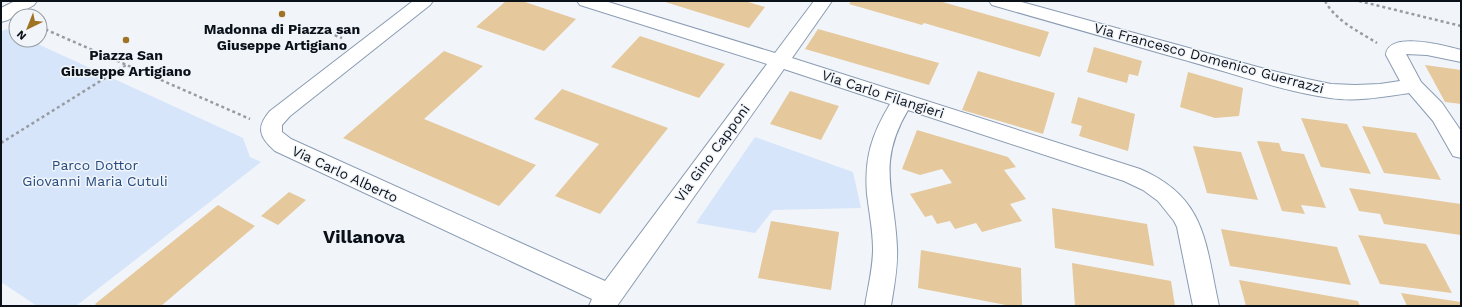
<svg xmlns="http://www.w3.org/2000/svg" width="1462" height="307" font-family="'Work Sans',sans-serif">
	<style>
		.green { fill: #d6e5fa }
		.building { fill: #e5c89c }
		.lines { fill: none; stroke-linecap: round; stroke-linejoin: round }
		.minor-casing { stroke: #8a9bb2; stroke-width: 2 }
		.major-casing { stroke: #8a9bb2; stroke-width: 2 }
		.path { stroke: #979ba2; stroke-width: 2.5; stroke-dasharray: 3 3; stroke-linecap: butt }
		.minor { fill: #fff; fill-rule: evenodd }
		.major { fill: #fff; fill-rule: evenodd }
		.poi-dot { fill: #9f7323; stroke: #f1f5fa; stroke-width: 1.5 }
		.labels { text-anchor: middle; stroke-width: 3; stroke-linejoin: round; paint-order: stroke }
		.poi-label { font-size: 14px; font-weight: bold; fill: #0b1119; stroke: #f1f5fa }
		.street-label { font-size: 14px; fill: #0b1119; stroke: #f1f5fa }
		.park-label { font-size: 14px; fill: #254b7e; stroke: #f1f5fa }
		.district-label { font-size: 18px; font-weight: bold; fill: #0b1119; stroke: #f1f5fa }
	</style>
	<rect width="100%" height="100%" fill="#f1f5fa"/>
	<path class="green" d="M 6,29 L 16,34 L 16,40 L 29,40 L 243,138 L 250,157 L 261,162 L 76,306 L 37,306 L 1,282 L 1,32 Z
		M 755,137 L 853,172 L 861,208 L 773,210 L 755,233 L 696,223 Z"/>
	<path class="building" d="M 506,1 L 522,1 L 576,19 L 544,51 L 476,27 Z
		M 662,1 L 745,1 L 765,7 L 749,28 Z
		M 851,1 L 939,1 L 1049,32 L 1040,57 L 924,23 L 922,25 L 849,4 Z
		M 818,29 L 939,63 L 929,85 L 805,49 Z
		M 640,36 L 725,64 L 699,98 L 611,67 Z
		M 1094,47 L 1142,61 L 1138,76 L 1129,74 L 1127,83 L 1087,72 Z
		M 444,51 L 483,66 L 424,119 L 536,165 L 499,206 L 343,138 Z
		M 1425,65 L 1461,70 L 1461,104 L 1445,102 Z
		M 978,71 L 1055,93 L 1043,134 L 962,110 Z
		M 1188,72 L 1243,88 L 1239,116 L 1215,118 L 1180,107 Z
		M 562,89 L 668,128 L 600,214 L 555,196 L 599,144 L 534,119 Z
		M 790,91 L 839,106 L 821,140 L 770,124 Z
		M 1078,97 L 1135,114 L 1128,151 L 1079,136 L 1082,126 L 1071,123 Z
		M 1301,118 L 1347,124 L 1371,174 L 1321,167 Z
		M 1362,126 L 1416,133 L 1441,180 L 1384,173 Z
		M 917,130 L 1008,157 L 1016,167 L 1004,170 L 1026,199 L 1010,204 L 1022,221 L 982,232 L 976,223 L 955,229 L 950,221 L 937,224 L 932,215 L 925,217 L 910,194 L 952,183 L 942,169 L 920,175 L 902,169 Z
		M 1257,141 L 1279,143 L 1282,151 L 1304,154 L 1326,208 L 1301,205 L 1305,214 L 1282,211 Z
		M 1193,146 L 1241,152 L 1258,200 L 1207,193 Z
		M 1349,188 L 1461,204 L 1461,235 L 1384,224 L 1380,214 L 1359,211 Z
		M 289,192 L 306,200 L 278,225 L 261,216 Z
		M 218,205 L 255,226 L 161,306 L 97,306 L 95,304 Z
		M 1052,208 L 1147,224 L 1154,266 L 1055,248 Z
		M 771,221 L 839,232 L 831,290 L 758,278 Z
		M 1221,229 L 1337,247 L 1351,285 L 1230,266 Z
		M 1358,235 L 1426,244 L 1452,293 L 1380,284 Z
		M 921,250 L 1021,268 L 1022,306 L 1011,306 L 918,288 Z
		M 1072,263 L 1171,281 L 1175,306 L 1075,306 Z
		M 1239,280 L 1358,301 L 1360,306 L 1246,306 Z
		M 1401,293 L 1461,302 L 1461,306 L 1407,306 Z"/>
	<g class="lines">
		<g class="minor-casing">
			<path id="minor" d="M 413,1 L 433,1 L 430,5 L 290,116 L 282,125 L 282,132 L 291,139 L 605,281 L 767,64 L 580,5 L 577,1 L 605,1 L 775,53 L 814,1 L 832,1 L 792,58 L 1140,169 C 1207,198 1205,243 1219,306 L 1193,306 L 1177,227 L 1174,221 L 1158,201 L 1143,190 L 1124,181 L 908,110 C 876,164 895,192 897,248 C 898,267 894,287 891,306 L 865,306 C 868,287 873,268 873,249 C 873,230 869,212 867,194 C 864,158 872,134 890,104 L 784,69 L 617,306 L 589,306 L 592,299 L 275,151 C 259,137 256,127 270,111 Z
				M 989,1 L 1018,1 L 1265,69 L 1307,79 L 1331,84 L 1355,85 L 1380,84 L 1400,81 L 1386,55 C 1387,30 1447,46 1461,50 L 1461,62 L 1427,55 L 1406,54 L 1421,82 L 1442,103 L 1461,131 L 1461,158 L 1453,156 L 1433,121 L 1409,93 C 1383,97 1356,102 1330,98 C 1281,91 1229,72 1181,59 C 1118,41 1055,23 992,5 Z"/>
		</g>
		<g class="major-casing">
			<path id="major" d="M 15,1 L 37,1 L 34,5 L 8,20 L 1,22 L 1,8 Z"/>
		</g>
		<path class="path" d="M 1325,1 C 1336,21 1358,31 1377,43
			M 1359,1 L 1461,26
			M 40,27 L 250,119
			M 329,33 L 342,38
			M 1,143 L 126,65"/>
		<use href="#minor" class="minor"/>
		<use href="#major" class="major"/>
	</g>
	<g class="poi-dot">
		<circle cx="282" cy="14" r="4"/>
		<circle cx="126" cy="40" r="4"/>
	</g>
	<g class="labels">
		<g class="poi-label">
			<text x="282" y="34">Madonna di Piazza san<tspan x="282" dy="16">Giuseppe Artigiano</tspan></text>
			<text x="126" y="60">Piazza San<tspan x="126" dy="16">Giuseppe Artigiano</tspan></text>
		</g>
		<g class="street-label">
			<text transform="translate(1209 58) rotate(15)" y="5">Via Francesco Domenico Guerrazzi</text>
			<text transform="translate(883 94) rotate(18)" y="5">Via Carlo Filangieri</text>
			<text transform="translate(712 153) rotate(-54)" y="5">Via Gino Capponi</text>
			<text transform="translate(345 174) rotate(25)" y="5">Via Carlo Alberto</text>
		</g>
		<g class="park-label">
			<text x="95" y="170">Parco Dottor<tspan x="95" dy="16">Giovanni Maria Cutuli</tspan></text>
		</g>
		<g class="district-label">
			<text x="364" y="243">Villanova</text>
		</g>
	</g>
	<rect width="1462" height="307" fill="none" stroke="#0b1119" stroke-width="4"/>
	<g transform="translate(28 28) rotate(223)"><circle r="19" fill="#f1f5fa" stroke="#959aa0"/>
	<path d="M0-3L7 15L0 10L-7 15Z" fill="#9f7323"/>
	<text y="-6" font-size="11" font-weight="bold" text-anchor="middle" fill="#0b1119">N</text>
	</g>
</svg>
